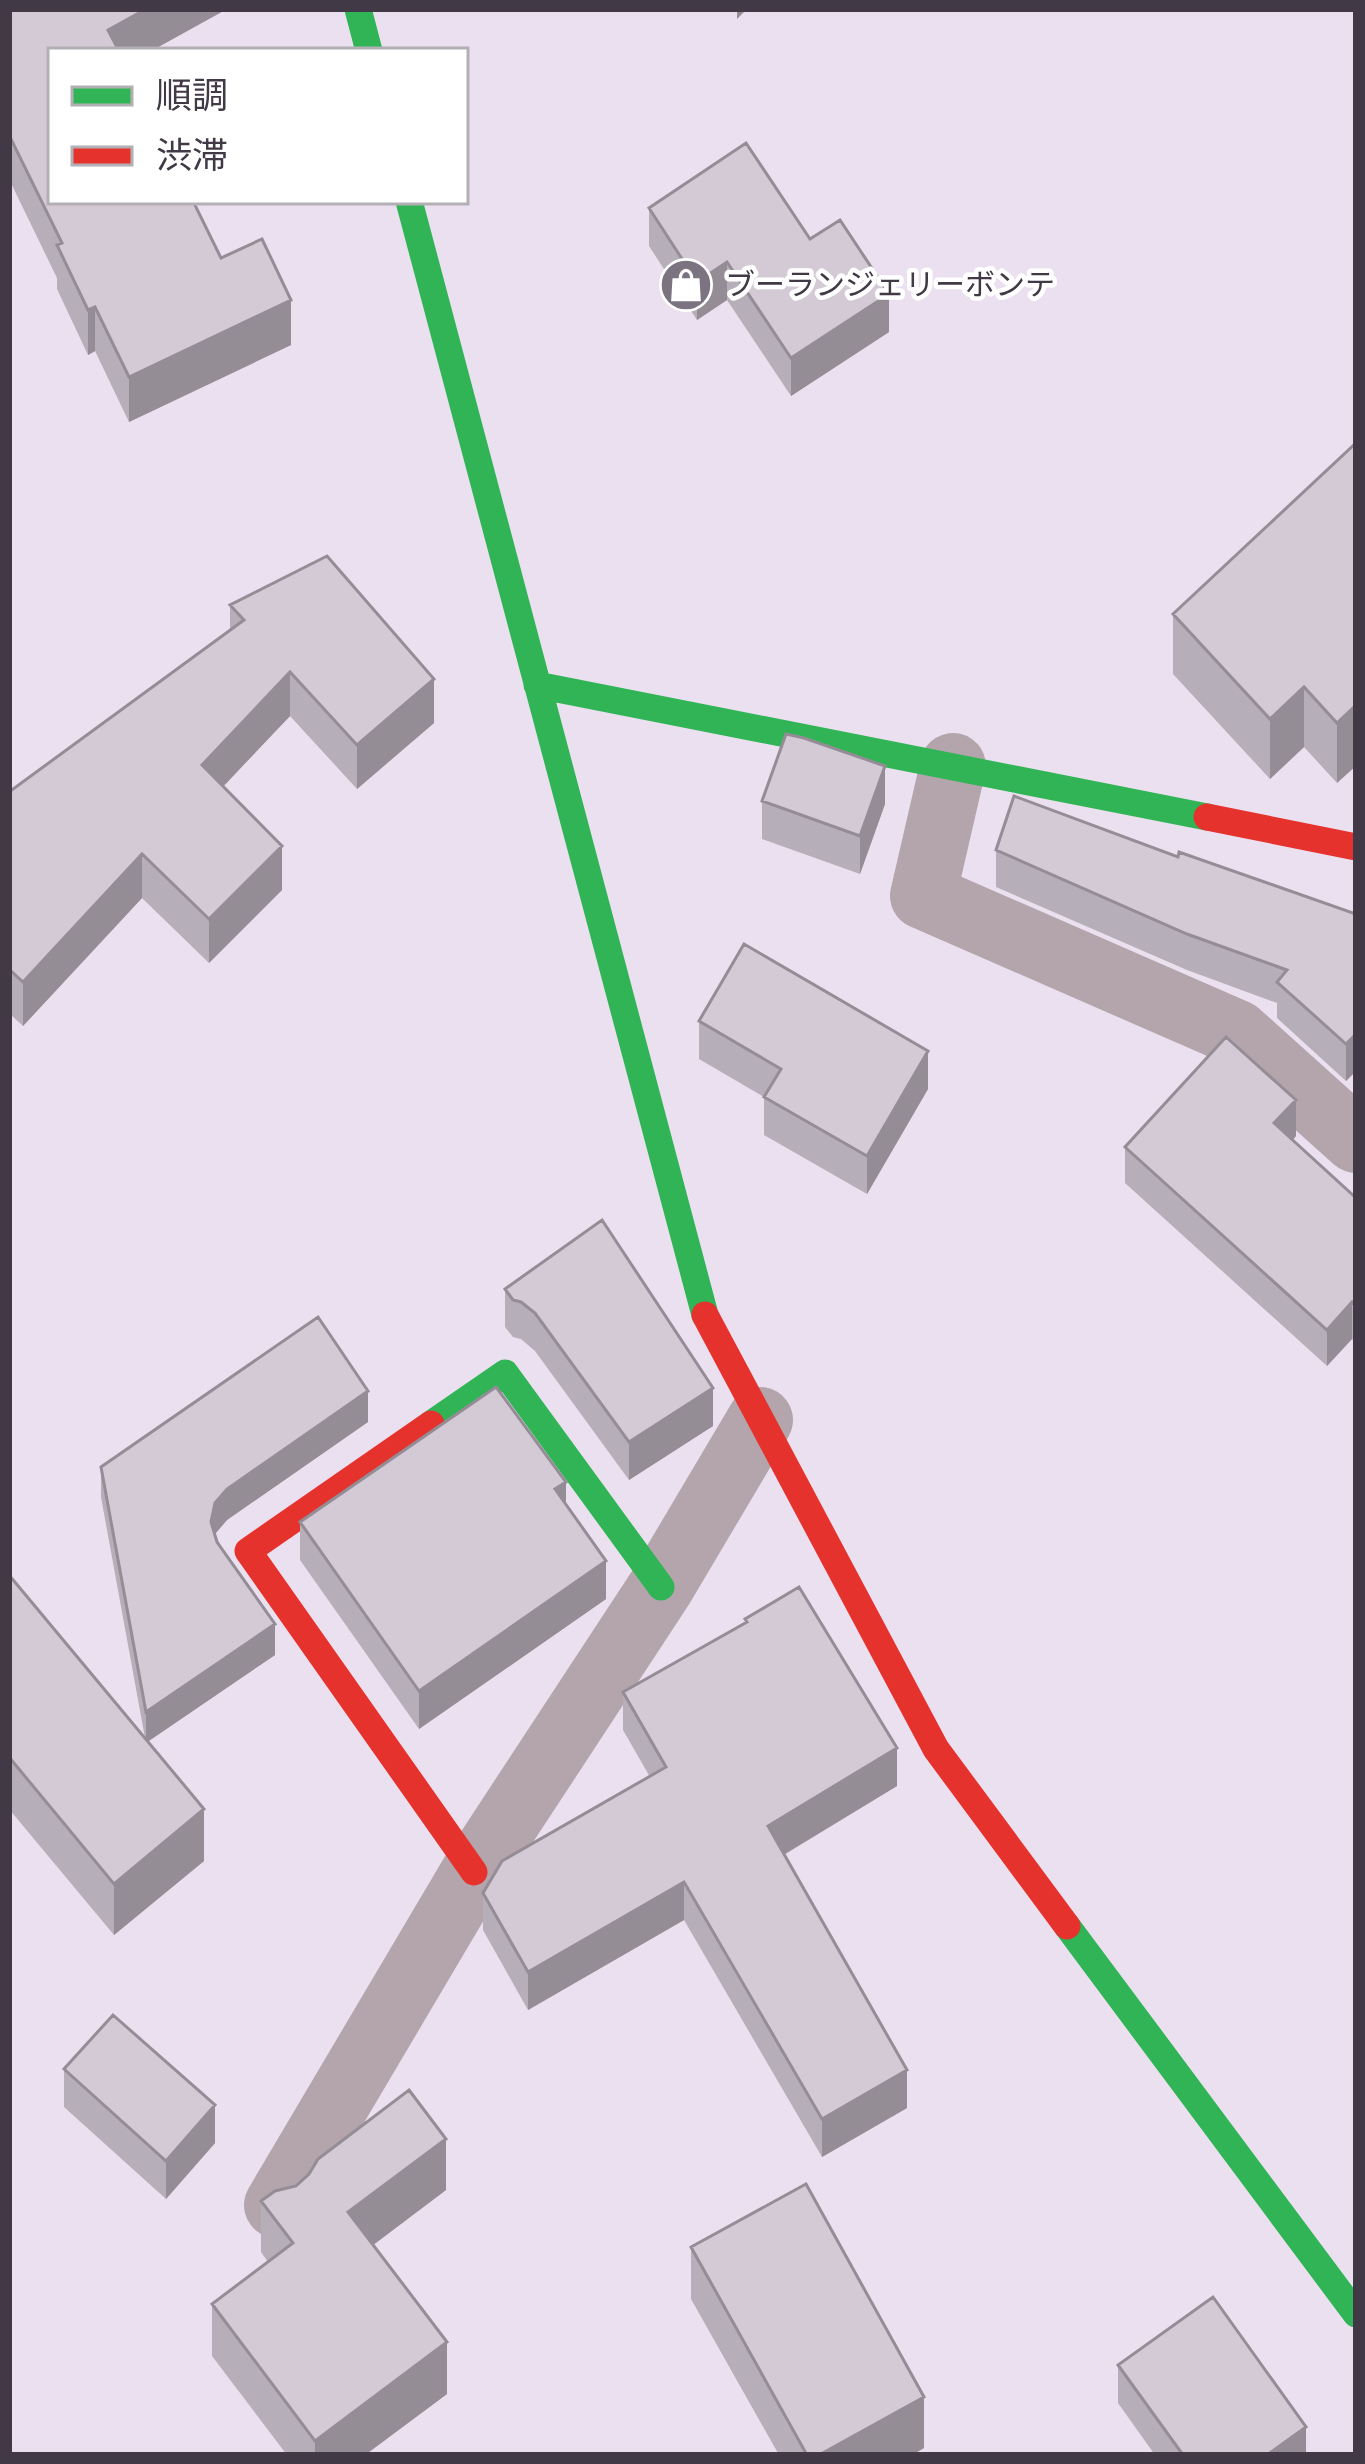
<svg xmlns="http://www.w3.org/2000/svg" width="1365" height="2464" font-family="'Varela Round','Noto Sans JP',sans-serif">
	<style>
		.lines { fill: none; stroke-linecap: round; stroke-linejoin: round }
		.street { stroke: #b3a5ab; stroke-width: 66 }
		.fast { stroke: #30b455; stroke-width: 27 }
		.jam { stroke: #e5322d; stroke-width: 27 }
		.wall { fill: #b6aeb8 }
		.shaded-wall { fill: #948d96 }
		.building { fill: #d4cad6; stroke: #948d96; stroke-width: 3 }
		.labels { text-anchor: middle; stroke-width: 9; stroke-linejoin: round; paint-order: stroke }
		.poi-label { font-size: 30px; fill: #413945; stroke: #fff; text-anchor: start }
	</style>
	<rect width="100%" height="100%" fill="#ebe0f0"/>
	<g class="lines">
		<path class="street" d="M 953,766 L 923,896 L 1237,1033 L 1356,1140
			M 277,2205 L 474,1872 L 661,1587 L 760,1420"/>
		<path class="fast" d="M 358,9 L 369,51
			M 409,201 L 705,1315
			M 537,685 L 1207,817
			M 431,1424 L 505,1373 L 661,1587
			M 1067,1926 L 1356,2314"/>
		<path class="jam" d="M 1207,817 L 1356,847
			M 705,1315 L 936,1749 L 1067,1926
			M 431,1424 L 248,1551 L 474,1872"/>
	</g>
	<path class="wall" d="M 9,9 L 227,9 L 151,51 L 51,51 L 291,345 L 129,422 L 95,351 L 88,355 L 57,289 L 57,278 L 9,179 Z
		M 649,208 L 810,239 L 889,332 L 791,396 L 727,300 L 697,320 L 649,246 Z
		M 1356,443 L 1337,783 L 1304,747 L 1270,779 L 1173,674 L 1173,614 Z
		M 230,605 L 434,723 L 357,789 L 290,716 L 223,786 L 282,890 L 209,963 L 142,898 L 23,1026 L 9,1013 L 9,792 L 230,631 Z
		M 762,801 L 885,804 L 860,874 L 762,839 Z
		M 996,850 L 1178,857 L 1356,914 L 1356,1075 L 1354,1073 L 1346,1081 L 1277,1018 L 1277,1003 L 1187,970 L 996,887 Z
		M 699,1021 L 928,1089 L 867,1194 L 764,1135 L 764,1097 L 699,1059 Z
		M 1296,1136 L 1293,1140 L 1356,1198 L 1356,1343 L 1352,1339 L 1327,1366 L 1125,1183 L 1125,1147 Z
		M 505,1289 L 713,1426 L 629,1480 L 535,1351 L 521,1339 L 513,1337 L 505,1327 Z
		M 368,1422 L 227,1520 L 215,1534 L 275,1655 L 148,1741 L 204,1861 L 114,1935 L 9,1809 L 9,1575 L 145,1738 L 101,1497 L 101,1467 Z
		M 566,1504 L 606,1599 L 419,1729 L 300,1560 L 300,1522 Z
		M 745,1619 L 897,1786 L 784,1855 L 907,2108 L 822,2157 L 684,1920 L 528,2010 L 483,1930 L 483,1893 L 650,1777 L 623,1730 L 623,1692 L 745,1623 Z
		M 64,2069 L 215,2143 L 166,2199 L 64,2107 Z
		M 446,2190 L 373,2245 L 447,2394 L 365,2455 L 287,2455 L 212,2356 L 212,2304 L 268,2262 L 261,2252 L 261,2201 Z
		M 691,2247 L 924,2448 L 912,2455 L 779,2455 L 691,2299 Z
		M 1118,2365 L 1306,2455 L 1155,2455 L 1118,2403 Z"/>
	<path class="shaded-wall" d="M 146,9 L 227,9 L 151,51 L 108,51 L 108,30 Z
		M 737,9 L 747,9 L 737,19 Z
		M 727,262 L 727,300 L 697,320 L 697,282 Z
		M 889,294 L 889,332 L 791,396 L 791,358 Z
		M 291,300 L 291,345 L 129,422 L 129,377 Z
		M 95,307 L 95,351 L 88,355 L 88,310 Z
		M 290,672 L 290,716 L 202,809 L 202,765 Z
		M 434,679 L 434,723 L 357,789 L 357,745 Z
		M 1304,687 L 1304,747 L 1270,779 L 1270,719 Z
		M 1356,705 L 1356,766 L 1337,783 L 1337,723 Z
		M 885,766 L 885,804 L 860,874 L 860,836 Z
		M 282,846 L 282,890 L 209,963 L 209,919 Z
		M 142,854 L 142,898 L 23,1026 L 23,982 Z
		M 1354,1036 L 1354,1073 L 1346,1081 L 1346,1044 Z
		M 928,1051 L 928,1089 L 867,1194 L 867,1156 Z
		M 1296,1100 L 1296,1136 L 1274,1159 L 1274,1123 Z
		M 1352,1302 L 1352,1339 L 1327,1366 L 1327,1330 Z
		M 713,1388 L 713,1426 L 629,1480 L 629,1442 Z
		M 368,1391 L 368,1422 L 227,1520 L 215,1534 L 211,1522 L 215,1503 L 227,1489 Z
		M 566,1482 L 566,1520 L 555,1489 Z
		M 606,1561 L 606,1599 L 419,1729 L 419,1691 Z
		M 275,1624 L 275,1655 L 146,1743 L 146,1712 Z
		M 897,1748 L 897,1786 L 768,1864 L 768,1826 Z
		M 204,1809 L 204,1861 L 114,1935 L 114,1884 Z
		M 684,1882 L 684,1920 L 528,2010 L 528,1972 Z
		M 907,2070 L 907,2108 L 822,2157 L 822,2119 Z
		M 215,2105 L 215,2143 L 166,2199 L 166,2161 Z
		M 446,2139 L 446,2190 L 348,2264 L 348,2212 Z
		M 447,2342 L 447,2394 L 365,2455 L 315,2455 L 315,2441 Z
		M 924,2397 L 924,2448 L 912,2455 L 819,2455 Z
		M 1306,2427 L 1306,2455 L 1267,2455 Z"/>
	<path class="building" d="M 9,9 L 146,9 L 108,30 L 119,51 L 51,51 L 51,201 L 193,201 L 221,258 L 262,239 L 291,300 L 129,377 L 95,307 L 88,310 L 57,245 L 62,243 L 9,135 Z
		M 746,143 L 810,239 L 840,220 L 889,294 L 791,358 L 727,262 L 697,282 L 649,208 Z
		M 1356,443 L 1356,705 L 1337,723 L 1304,687 L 1270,719 L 1173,614 Z
		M 327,556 L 434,679 L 357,745 L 290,672 L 202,765 L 282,846 L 209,919 L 142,854 L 23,982 L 9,969 L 9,792 L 244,620 L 230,605 Z
		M 786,734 L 804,738 L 885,766 L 860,836 L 762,801 Z
		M 1014,796 L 1178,857 L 1179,852 L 1356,914 L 1356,1039 L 1354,1036 L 1346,1044 L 1277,982 L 1287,970 L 1187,934 L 996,850 Z
		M 744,944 L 928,1051 L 867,1156 L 764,1097 L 781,1069 L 699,1021 Z
		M 1226,1037 L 1296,1100 L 1274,1123 L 1356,1198 L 1356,1306 L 1352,1302 L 1327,1330 L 1125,1147 Z
		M 602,1220 L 713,1388 L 629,1442 L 535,1313 L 521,1302 L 513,1300 L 505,1289 Z
		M 318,1317 L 368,1391 L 227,1489 L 215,1503 L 211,1522 L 217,1542 L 275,1624 L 146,1712 L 101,1467 Z
		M 496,1387 L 566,1482 L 555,1489 L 606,1561 L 419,1691 L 300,1522 Z
		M 9,1575 L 204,1809 L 114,1884 L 9,1757 Z
		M 799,1587 L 897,1748 L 768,1826 L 907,2070 L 822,2119 L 684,1882 L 528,1972 L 483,1893 L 502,1861 L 666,1767 L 623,1692 L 747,1622 L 745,1619 Z
		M 113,2015 L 215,2105 L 166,2161 L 64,2069 Z
		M 409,2090 L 446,2139 L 348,2212 L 447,2342 L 315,2441 L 212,2304 L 293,2243 L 261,2201 L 275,2191 L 296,2186 L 309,2174 L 318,2159 Z
		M 806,2184 L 924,2397 L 819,2455 L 807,2455 L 691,2247 Z
		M 1213,2297 L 1306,2427 L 1267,2455 L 1183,2455 L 1118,2365 Z"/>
	<defs>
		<g id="shop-disc" transform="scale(2.7)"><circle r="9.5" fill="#7c7381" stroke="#fff"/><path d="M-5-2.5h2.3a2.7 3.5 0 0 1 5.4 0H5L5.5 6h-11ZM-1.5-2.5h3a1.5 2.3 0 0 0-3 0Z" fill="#fff"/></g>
	</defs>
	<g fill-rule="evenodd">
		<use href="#shop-disc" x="686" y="285"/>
	</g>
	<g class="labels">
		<g class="poi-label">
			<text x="725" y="295">ブーランジェリーボンテ</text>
		</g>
	</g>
	<rect width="1365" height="2464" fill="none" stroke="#413945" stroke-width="24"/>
	<rect x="48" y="48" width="420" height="156" fill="#ffffff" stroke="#b3b0b5" stroke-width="3"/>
	<rect x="72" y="87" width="60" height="18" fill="#30b455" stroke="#b3b0b5" stroke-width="3"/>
	<text x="156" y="108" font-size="36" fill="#413945">順調</text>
	<rect x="72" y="147" width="60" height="18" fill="#e5322d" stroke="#b3b0b5" stroke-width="3"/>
	<text x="156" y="168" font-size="36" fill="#413945">渋滞</text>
</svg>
